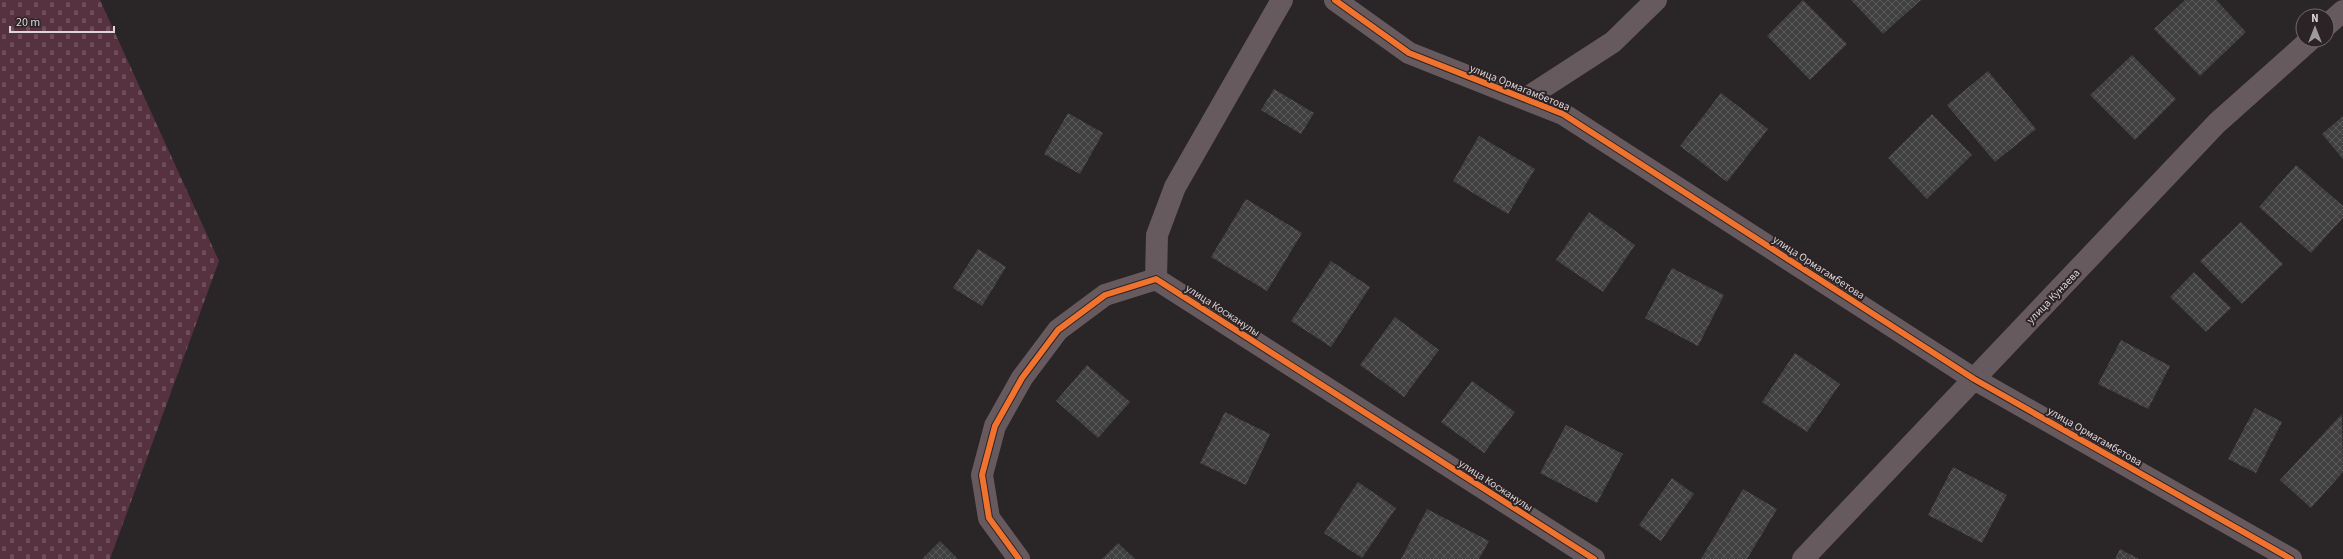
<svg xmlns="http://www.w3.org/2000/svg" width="2343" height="559" font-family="'Source Sans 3',sans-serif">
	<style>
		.cemetery { fill: url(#cemetery-stones) }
		.building { fill: url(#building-cross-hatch) }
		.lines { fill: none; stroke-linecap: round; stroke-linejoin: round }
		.street { stroke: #675a5e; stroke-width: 22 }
		.cycleway-casing { stroke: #2c2326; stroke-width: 8 }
		.cycleway { stroke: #ef722f; stroke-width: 6 }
		.labels { text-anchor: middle; stroke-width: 4; stroke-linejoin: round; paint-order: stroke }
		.street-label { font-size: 11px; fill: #ddd7d9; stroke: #2c2326 }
	</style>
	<defs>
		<pattern id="cemetery-stones" width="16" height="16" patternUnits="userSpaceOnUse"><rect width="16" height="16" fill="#56313f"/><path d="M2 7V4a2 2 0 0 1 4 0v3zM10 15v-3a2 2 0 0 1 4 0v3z" fill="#6e4e5a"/></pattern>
		<pattern id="building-cross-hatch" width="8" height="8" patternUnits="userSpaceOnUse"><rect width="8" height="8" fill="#414041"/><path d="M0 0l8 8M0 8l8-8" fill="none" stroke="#5c5b5c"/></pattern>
	</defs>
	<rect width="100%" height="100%" fill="#2a2527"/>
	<path class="cemetery" d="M 0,0 L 100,0 L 219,261 L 110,559 L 0,559 Z"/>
	<path class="building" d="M 1803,0 L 1847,44 L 1810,80 L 1767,36 Z
		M 1851,0 L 1921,0 L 1883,34 Z
		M 2185,0 L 2216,0 L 2246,32 L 2200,76 L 2154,29 Z
		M 2132,55 L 2176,99 L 2135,140 L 2090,95 Z
		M 1988,71 L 2036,129 L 1995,162 L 1947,105 Z
		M 1274,89 L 1314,113 L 1301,134 L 1261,110 Z
		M 1721,93 L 1768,129 L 1727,182 L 1680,146 Z
		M 1068,113 L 1103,133 L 1080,174 L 1044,154 Z
		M 1932,114 L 1972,155 L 1927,199 L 1888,158 Z
		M 2343,116 L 2343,159 L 2322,134 Z
		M 1479,136 L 1535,169 L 1508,214 L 1453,181 Z
		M 2296,165 L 2343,206 L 2343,218 L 2311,253 L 2259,207 Z
		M 1246,199 L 1302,233 L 1267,291 L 1211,257 Z
		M 1589,212 L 1635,245 L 1603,292 L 1556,260 Z
		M 2241,222 L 2283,264 L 2242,304 L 2200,261 Z
		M 978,249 L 1006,267 L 982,306 L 953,288 Z
		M 1331,261 L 1370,287 L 1331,347 L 1291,321 Z
		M 1672,268 L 1724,295 L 1698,346 L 1645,318 Z
		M 2194,272 L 2231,308 L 2206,332 L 2170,297 Z
		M 1395,317 L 1439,350 L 1404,397 L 1360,365 Z
		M 2121,340 L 2170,366 L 2148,409 L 2098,384 Z
		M 1795,353 L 1840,384 L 1807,432 L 1762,402 Z
		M 1087,365 L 1130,402 L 1098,438 L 1056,401 Z
		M 1472,381 L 1515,412 L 1484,453 L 1441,422 Z
		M 2255,408 L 2282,422 L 2256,473 L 2228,459 Z
		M 1225,412 L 1270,434 L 1246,485 L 1200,463 Z
		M 2342,414 L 2343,472 L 2311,508 L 2280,480 Z
		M 1566,425 L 1623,454 L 1597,503 L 1540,473 Z
		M 1953,467 L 2007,495 L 1982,543 L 1928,515 Z
		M 1672,478 L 1694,494 L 1661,541 L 1639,525 Z
		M 1358,482 L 1396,508 L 1362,558 L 1324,533 Z
		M 1743,489 L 1777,509 L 1747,559 L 1701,559 Z
		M 1427,509 L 1489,541 L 1479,559 L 1401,559 Z
		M 940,541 L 958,559 L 922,559 Z
		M 1118,543 L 1135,559 L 1102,559 Z
		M 2120,549 L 2139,559 L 2115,559 Z"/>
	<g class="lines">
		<path class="street" d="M 1335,0 L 1409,53 L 1563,114 L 1974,379 L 2291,559
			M 2327,25 L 2343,11
			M 1525,99 L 1613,42 L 1656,0
			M 1156,279 L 1157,235 L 1175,187 L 1282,0
			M 1019,559 L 989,518 L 982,475 L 995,426 L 1022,378 L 1058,330 L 1105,295 L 1156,279 L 1594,559
			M 1803,559 L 2217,123 L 2310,40"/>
		<g class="cycleway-casing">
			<path id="cycleway" d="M 1335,0 L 1409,53 L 1563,114 L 1974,379 L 2291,559
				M 1019,559 L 989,518 L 982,475 L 995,426 L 1022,378 L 1058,330 L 1105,295 L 1156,279 L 1594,559"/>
		</g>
		<use href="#cycleway" class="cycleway"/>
	</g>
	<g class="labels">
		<g class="street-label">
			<text transform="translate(1520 87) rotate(22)" y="4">улица Ормагамбетова</text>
			<text transform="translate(1819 267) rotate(33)" y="4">улица Ормагамбетова</text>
			<text transform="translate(2053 296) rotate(-46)" y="4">улица Кунаева</text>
			<text transform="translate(1223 310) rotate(33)" y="4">улица Косжанулы</text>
			<text transform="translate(2095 436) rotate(30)" y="4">улица Ормагамбетова</text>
			<text transform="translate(1496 485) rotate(33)" y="4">улица Косжанулы</text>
		</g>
	</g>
	<g transform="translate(2315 28)"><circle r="19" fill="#2c2326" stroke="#736b6e"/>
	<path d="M0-3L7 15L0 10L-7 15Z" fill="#9e999b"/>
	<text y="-6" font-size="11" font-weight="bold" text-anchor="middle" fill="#ddd7d9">N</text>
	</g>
	<path d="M10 26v6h104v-6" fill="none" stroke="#ddd7d9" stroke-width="2"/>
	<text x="16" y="26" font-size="12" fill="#ddd7d9" stroke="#2c2326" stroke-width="3" paint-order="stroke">20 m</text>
</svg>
